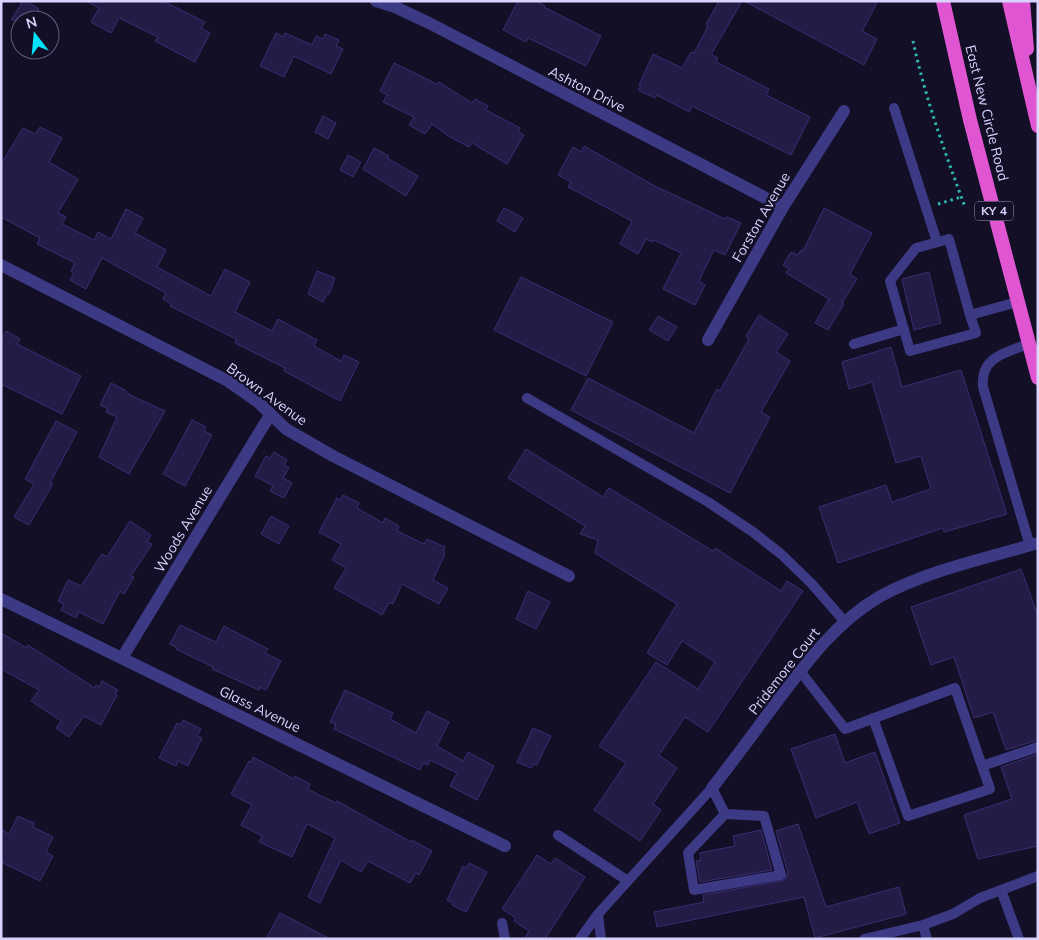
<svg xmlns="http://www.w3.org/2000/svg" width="1039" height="940" font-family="Mulish,sans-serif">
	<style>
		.building { fill: #241b47; stroke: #3b2d73 }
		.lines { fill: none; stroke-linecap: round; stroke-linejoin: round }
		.path { stroke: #2fb8b0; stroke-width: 3; stroke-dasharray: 2.5 4; stroke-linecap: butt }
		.service { stroke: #3d3a85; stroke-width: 10 }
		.minor { stroke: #3d3a85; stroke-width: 12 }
		.trunk { stroke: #e055d1; stroke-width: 14 }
		.labels { text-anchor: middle; stroke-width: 4.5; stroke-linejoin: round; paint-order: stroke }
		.shield { fill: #130f26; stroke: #9e99be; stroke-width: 1 }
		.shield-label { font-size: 12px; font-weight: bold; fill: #d9d4ff }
		.street-label { font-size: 14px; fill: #d9d4ff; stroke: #130f26 }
	</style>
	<rect width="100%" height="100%" fill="#130f26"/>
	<path class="building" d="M 23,1 L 26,1 L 39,9 L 32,20 L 11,20 Z
		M 86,1 L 163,1 L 205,22 L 201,28 L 210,33 L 195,62 L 155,41 L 158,37 L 119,18 L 111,33 L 91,22 L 99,8 Z
		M 518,1 L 536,1 L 545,6 L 544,7 L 601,36 L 586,66 L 528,38 L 526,42 L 503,30 Z
		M 719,1 L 742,1 L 712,53 L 712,55 L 718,58 L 716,62 L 769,89 L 766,95 L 810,117 L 791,155 L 692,106 L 689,112 L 657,95 L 655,98 L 638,90 L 641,86 L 639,85 L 653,54 L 682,68 L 691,52 L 694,53 L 708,26 L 706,24 Z
		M 744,1 L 878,1 L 862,31 L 877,39 L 864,65 Z
		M 276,33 L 283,37 L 285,33 L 312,45 L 316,36 L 323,39 L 325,34 L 339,40 L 336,46 L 343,49 L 331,74 L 294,56 L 284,77 L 260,66 Z
		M 394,63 L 437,84 L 439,82 L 472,103 L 475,99 L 488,106 L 486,110 L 520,128 L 518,132 L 524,135 L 507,164 L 472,143 L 469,147 L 450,137 L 432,124 L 425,134 L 409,125 L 414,117 L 383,102 L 387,95 L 380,91 Z
		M 323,116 L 336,123 L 328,139 L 315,132 Z
		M 40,127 L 62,138 L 49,162 L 78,179 L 58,213 L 66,217 L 62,224 L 94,240 L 98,232 L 111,239 L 126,209 L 143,218 L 135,233 L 166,250 L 157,267 L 211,296 L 225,269 L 250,282 L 235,312 L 272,331 L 278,319 L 317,340 L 314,346 L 341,361 L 344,355 L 359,362 L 340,401 L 284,371 L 285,368 L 235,343 L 236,339 L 170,306 L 171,304 L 163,299 L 166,293 L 102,258 L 86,289 L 70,280 L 74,273 L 71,271 L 75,263 L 37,244 L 40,238 L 1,217 L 1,164 L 23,128 L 35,134 Z
		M 584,146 L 653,185 L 725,219 L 727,217 L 741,223 L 725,255 L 714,250 L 699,281 L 705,285 L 695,305 L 663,289 L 681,253 L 654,240 L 652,242 L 646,239 L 638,254 L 620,244 L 632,221 L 568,187 L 571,182 L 558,175 L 573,147 L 581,152 Z
		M 374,148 L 389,156 L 387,158 L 418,176 L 406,196 L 363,169 Z
		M 348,155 L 361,162 L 353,177 L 340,170 Z
		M 504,208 L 523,218 L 515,232 L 497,221 Z
		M 824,208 L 872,233 L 850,274 L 857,279 L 842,303 L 844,304 L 828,330 L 815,323 L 829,299 L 786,273 L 789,269 L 783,265 L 791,252 L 798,255 L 801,250 L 803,251 Z
		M 317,271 L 335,278 L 329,294 L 327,294 L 323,302 L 308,294 Z
		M 929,272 L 941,323 L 914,330 L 902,279 Z
		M 521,277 L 613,322 L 586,376 L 494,330 Z
		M 759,315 L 788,334 L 776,352 L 790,361 L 761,412 L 770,417 L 730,493 L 571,410 L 588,378 L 694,433 L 717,389 L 720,391 L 749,339 L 746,336 Z
		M 658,316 L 677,327 L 668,341 L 649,330 Z
		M 6,331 L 20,339 L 17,344 L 81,376 L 62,414 L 1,384 L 1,336 L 3,337 Z
		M 891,347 L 902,387 L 961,370 L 1007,514 L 944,532 L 943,528 L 838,563 L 819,507 L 886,485 L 892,502 L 931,489 L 921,456 L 896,463 L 872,382 L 849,389 L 842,362 Z
		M 111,383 L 125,390 L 130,395 L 165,411 L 129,474 L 99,457 L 117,417 L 106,412 L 108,409 L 100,405 Z
		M 192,420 L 206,427 L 204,431 L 212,435 L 185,486 L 163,474 Z
		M 56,421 L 77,432 L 50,483 L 53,484 L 29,525 L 14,517 L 34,484 L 25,479 Z
		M 526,449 L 603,497 L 609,488 L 713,551 L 715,548 L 781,591 L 787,581 L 803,591 L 708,732 L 685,717 L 659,755 L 677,768 L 653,804 L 661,810 L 640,841 L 594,810 L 626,763 L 599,746 L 656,662 L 698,689 L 715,662 L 682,641 L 667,665 L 647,653 L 677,604 L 595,553 L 598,540 L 580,534 L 585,526 L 508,478 Z
		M 274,452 L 287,460 L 284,465 L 289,468 L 283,478 L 292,483 L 284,498 L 270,491 L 273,486 L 255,476 L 266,456 L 270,458 Z
		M 343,495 L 359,503 L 357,508 L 383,523 L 385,518 L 399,526 L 397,531 L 424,544 L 427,539 L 445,547 L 443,553 L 445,554 L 433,580 L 448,588 L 439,604 L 402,584 L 393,604 L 389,603 L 382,615 L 334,588 L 346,568 L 332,560 L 341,544 L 319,532 L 337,498 L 340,500 Z
		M 271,516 L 289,526 L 279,544 L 261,534 Z
		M 130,521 L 151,535 L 147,542 L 152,544 L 131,576 L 134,577 L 124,594 L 120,591 L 103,624 L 79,612 L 76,618 L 61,610 L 64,604 L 58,601 L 68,580 L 81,586 L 102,554 L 107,557 Z
		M 1021,569 L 1038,616 L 1038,740 L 1006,750 L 993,712 L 974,718 L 954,657 L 931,665 L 911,607 Z
		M 528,591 L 550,602 L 536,629 L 516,619 Z
		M 180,625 L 216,642 L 224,626 L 268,649 L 265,653 L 281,661 L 266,690 L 260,687 L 259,690 L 212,669 L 213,667 L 176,649 L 177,648 L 170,644 Z
		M 1,633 L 27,648 L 28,645 L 95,688 L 96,685 L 99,687 L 102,681 L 118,690 L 115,694 L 117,695 L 101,725 L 84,716 L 69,737 L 56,728 L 61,721 L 31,701 L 39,690 L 1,669 Z
		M 345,690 L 393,713 L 390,719 L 416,733 L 427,711 L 449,722 L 437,746 L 463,761 L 468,752 L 494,766 L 477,800 L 450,786 L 457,773 L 430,760 L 428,765 L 423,763 L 420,770 L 334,729 L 336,724 L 330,722 Z
		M 183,720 L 201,729 L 197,736 L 202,738 L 188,766 L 178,761 L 176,766 L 159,758 L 177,723 L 181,725 Z
		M 533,728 L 551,736 L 537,765 L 534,764 L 531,768 L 517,762 Z
		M 835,734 L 845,763 L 875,752 L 900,823 L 869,834 L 857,802 L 816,818 L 791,749 Z
		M 1038,754 L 1038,846 L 978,859 L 964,815 L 1012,799 L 1001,767 Z
		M 253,757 L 294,779 L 295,776 L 310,784 L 308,789 L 321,796 L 336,803 L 337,801 L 411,842 L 412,840 L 432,851 L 419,875 L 416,873 L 410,883 L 368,861 L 361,872 L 341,860 L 320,903 L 308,897 L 335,838 L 307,824 L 292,857 L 259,842 L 262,836 L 241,825 L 252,805 L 231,794 L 249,761 L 251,762 Z
		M 18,816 L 34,823 L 33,827 L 53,837 L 46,852 L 53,856 L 40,881 L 1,862 L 1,829 L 9,834 Z
		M 798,824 L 826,907 L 899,887 L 906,914 L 815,938 L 804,897 L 657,927 L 654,912 L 704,902 L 703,895 L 785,880 L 788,873 L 776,831 Z
		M 761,830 L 772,870 L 700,882 L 696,861 L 701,860 L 700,853 L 735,846 L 733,836 Z
		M 537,855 L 551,864 L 555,858 L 585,877 L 545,939 L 524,939 L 529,931 L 514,921 L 516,918 L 502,909 Z
		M 469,863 L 487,872 L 466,912 L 452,905 L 453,903 L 447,900 L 463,866 L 466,868 Z
		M 280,913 L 330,939 L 266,939 Z"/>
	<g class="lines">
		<path class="path" d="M 913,41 C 925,97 945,153 965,207
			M 938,204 L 961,197"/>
		<path class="service" d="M 894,108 L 937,242
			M 970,315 L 976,333 L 910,351 L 890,281 L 916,248 L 949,239 L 970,315 L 1017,302
			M 854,344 L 904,329
			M 1028,344 C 1005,353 980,357 983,387 L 1030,546
			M 527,398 L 708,502 L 753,532 L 781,554 L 811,583 L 845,622
			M 800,671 L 845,729 L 955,688 L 982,766 L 1038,747
			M 873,718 L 908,816 L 990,789 L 982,766
			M 558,835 L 628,881
			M 1001,890 L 1019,939
			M 598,914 L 601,939
			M 502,923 L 505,939
			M 923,925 L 927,939
			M 580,939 L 598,914 L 712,788 L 725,814 L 688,853 L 694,890 L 781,875 L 764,816 L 725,814
			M 864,939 L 923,925 L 953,914 L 980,898 L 1038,876"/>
		<path class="minor" d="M 376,1 L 395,7 L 429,23 L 783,207
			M 1,265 L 228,381 L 258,402 L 286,429 L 333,456 L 569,576
			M 708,340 L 783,207 L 844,111
			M 1,599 L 505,846
			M 122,658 L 270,415
			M 712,788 C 734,760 755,731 776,703 C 806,663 835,623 879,597 C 925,571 987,558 1038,543"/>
		<path class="trunk" d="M 943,1 L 970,120 L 1038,378
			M 1009,1 L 1038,126
			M 1023,1 L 1027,49"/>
	</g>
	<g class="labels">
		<rect class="shield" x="975" y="201.5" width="38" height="19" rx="4"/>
		<g class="shield-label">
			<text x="994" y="215">KY 4</text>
		</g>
		<g class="street-label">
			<text transform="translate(587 89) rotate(27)" y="5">Ashton Drive</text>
			<text transform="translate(987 113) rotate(76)" y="5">East New Circle Road</text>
			<text transform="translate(761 217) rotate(-60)" y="5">Forston Avenue</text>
			<text transform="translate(267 394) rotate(36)" y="5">Brown Avenue</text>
			<text transform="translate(183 529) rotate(-59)" y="5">Woods Avenue</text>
			<text transform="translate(784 671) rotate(-52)" y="5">Pridemore Court</text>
			<text transform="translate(260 709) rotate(26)" y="5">Glass Avenue</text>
		</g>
	</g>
	<rect width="1039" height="940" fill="none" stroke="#d9d4ff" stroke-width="5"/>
	<g transform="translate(35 35) rotate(344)"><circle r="24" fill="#130f26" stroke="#625e7d"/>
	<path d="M0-4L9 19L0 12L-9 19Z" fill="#00e5ff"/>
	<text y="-8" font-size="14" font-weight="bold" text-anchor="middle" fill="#d9d4ff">N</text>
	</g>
</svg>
